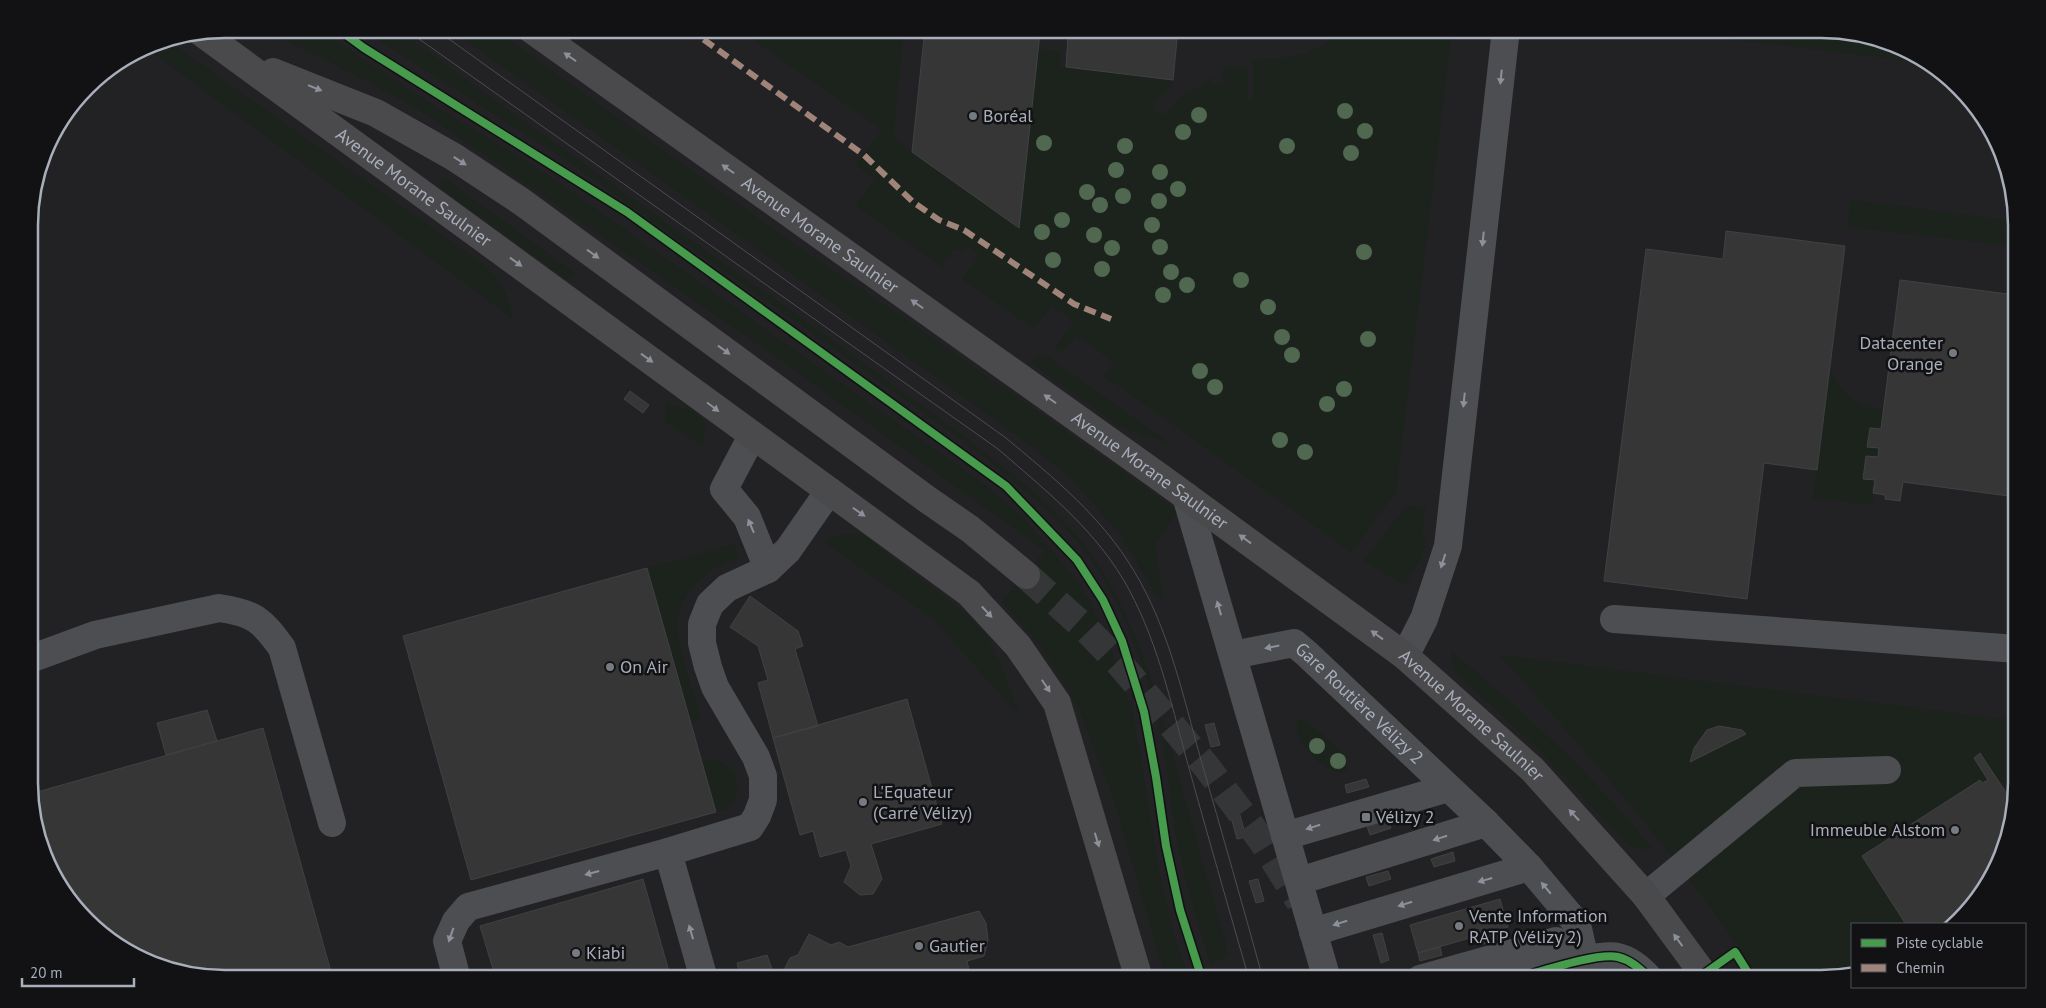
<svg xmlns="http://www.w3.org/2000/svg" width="2046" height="1008" font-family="'PT Sans',sans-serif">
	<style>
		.built { fill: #222224 }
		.green { fill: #1b231c }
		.building { fill: #363637; stroke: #404144 }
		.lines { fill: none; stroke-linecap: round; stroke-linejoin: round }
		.major-tunnel { stroke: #353638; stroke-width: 28; stroke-dasharray: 28 14; stroke-linecap: butt }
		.minor { stroke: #4c4e51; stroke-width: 28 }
		.major { stroke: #4a4a4d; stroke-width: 28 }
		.tram { stroke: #4c4d50; stroke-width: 1 }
		.quiet { stroke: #a18479; stroke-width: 6; stroke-dasharray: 12 6; stroke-linecap: butt }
		.cycleway-casing { stroke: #121214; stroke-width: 11 }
		.cycleway { stroke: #469c4c; stroke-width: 8 }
		.tree { fill: #506750 }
		.oneway { fill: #8c9099 }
		.oneway2 { fill: #8c919a }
		.poi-dot { fill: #767a81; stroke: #121214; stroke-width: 2 }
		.labels { text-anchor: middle; stroke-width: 5; stroke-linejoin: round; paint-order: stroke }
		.poi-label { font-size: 18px; fill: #a8aeba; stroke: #121214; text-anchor: start }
		.street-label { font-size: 18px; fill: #a8aeba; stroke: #121214 }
		.rim { fill: none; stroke: #a8aeba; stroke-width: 2.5 }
	</style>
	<rect width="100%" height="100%" fill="#181818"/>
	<path class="built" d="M 224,29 L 1822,29 L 1908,49 L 1977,105 L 2002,150 L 2016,199 L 2017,784 L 1997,870 L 1969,912 L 1956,924 L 1852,924 L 1852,975 L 1834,979 L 224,979 L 138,959 L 69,903 L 44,859 L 30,810 L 29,211 L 49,137 L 95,77 L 150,44 Z"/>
	<path class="green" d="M 261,29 L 320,29 L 367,62 L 441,110 L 516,155 L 569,190 L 989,488 L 1024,518 L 1049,547 L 1079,583 L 1102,625 L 1120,673 L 1132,712 L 1141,759 L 1159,871 L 1173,934 L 1188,975 L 1186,979 L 1166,979 L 1114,800 L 1079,709 L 1042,648 L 1002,602 L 1045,551 L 776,357 L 418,109 L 325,59 Z
		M 361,29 L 396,29 C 532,127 669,225 807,322 C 854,356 900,390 947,424 C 994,459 1040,493 1078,537 C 1114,579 1133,631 1152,682 L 1229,956 L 1211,965 C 1196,918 1182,871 1174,822 C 1169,791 1167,760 1160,729 C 1147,672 1127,613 1095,565 C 1064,520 1020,486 978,452 L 864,370 L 566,160 Z
		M 450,29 L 494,29 L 794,244 L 920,329 L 1178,511 L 1155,545 L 1163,599 L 1159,599 L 1122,537 L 1071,478 L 1022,439 Z
		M 738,29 L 891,29 L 903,38 L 893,136 L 912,152 L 1018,228 L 1038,49 L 1060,51 L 1060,67 L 1173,80 L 1170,89 C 1158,94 1155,101 1152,113 L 1165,114 L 1183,94 L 1202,86 L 1212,76 L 1212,85 L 1223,85 L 1223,67 L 1248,67 L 1248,99 L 1253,100 L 1253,60 L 1291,57 L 1307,53 L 1326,43 L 1344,29 L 1452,29 L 1396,492 L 1351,552 L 1112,381 L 1103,377 L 1114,362 L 1076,335 L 1062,352 L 1055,347 L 1074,322 L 1051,305 L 1034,329 L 962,279 L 980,255 L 968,246 L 963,253 L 954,248 L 942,267 L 856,206 L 875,179 L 856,165 L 882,130 Z
		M 1701,29 L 1758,29 L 1897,46 L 1908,49 L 1925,63 L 1739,40 Z
		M 167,40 L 483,264 C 501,281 509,294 513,319 L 145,47 L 150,44 Z
		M 443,179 L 446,179 L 575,273 L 569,281 L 441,188 L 439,183 Z
		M 1851,200 L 2016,221 L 2016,246 L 1847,227 Z
		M 1045,355 L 1172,445 L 1121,427 L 1030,362 Z
		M 1830,367 C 1837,394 1858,405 1884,410 L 1881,429 L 1870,428 L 1867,447 L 1879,448 L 1872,505 L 1813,498 Z
		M 665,403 L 690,410 L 705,422 L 703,447 L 665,421 Z
		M 1407,505 L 1425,508 L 1422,534 L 1426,544 L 1420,560 L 1405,585 L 1364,561 Z
		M 852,534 L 865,536 L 966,614 L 987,636 L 999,660 L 1019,715 L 933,619 L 824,542 L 835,536 Z
		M 735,544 L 738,558 C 703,571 672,596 678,637 C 682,661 693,688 699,712 C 700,719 698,722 691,723 L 647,568 Z
		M 1451,651 C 1524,711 1593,776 1653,849 L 1636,848 L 1623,840 L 1539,750 L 1459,676 L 1455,670 Z
		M 1500,655 L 2017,721 L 2017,784 L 1997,870 L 1969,912 L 1956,924 L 1852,924 L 1852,975 L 1834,979 L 1760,979 C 1740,950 1720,920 1699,892 C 1637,809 1568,732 1500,655 Z
		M 1299,719 C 1312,722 1349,755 1347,769 L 1345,772 C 1327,777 1287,736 1299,719 Z
		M 714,759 C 720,762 727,764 731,769 C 738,777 740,794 733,803 C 729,809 722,810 716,812 L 702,761 Z"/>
	<path class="building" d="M 925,29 L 1178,29 L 1173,80 L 1066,67 L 1068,36 L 1040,33 L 1019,228 L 912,152 Z
		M 1758,29 L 1822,29 L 1897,46 Z
		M 1726,231 L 1845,246 L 1817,470 L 1764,463 L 1747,599 L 1604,581 L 1646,249 L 1723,259 Z
		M 1900,280 L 2016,295 L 2016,497 L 1903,482 L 1900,501 L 1885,499 L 1885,495 L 1873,493 L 1875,480 L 1863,479 L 1866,456 L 1878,457 L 1879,448 L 1867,447 L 1870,428 L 1881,429 Z
		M 630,391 L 649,405 L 643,413 L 624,399 Z
		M 647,568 L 716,812 L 471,880 L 403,636 Z
		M 750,596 L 798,631 L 803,646 L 795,649 L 818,726 L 773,738 L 758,683 L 768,680 L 758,646 L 730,627 Z
		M 907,699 L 942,824 L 871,844 L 882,879 L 873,894 L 860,895 L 844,882 L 851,866 L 846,850 L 820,857 L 813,831 L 800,835 L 773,738 Z
		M 207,710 L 217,741 L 166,755 L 157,723 Z
		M 1214,723 L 1220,745 L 1211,747 L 1205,725 Z
		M 1719,726 L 1742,730 L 1746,734 L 1690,762 L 1694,748 L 1707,730 Z
		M 263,728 L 333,979 L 224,979 L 138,959 L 69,903 L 44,859 L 30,810 L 30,794 Z
		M 1980,753 L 2013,803 L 1997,870 L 1969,912 L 1956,924 L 1903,924 L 1905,923 L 1862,856 L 1980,780 L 1982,783 L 1988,780 L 1974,758 Z
		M 1366,779 L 1369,787 L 1347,793 L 1345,785 Z
		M 1240,815 L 1246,837 L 1237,839 L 1231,817 Z
		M 1388,820 L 1391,828 L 1370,835 L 1367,826 Z
		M 1453,852 L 1455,861 L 1434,867 L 1431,859 Z
		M 1388,871 L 1391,879 L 1369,886 L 1366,877 Z
		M 643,879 L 671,979 L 496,979 L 480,926 Z
		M 1258,879 L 1264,901 L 1256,903 L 1249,881 Z
		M 1500,899 L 1508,927 L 1418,953 L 1410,925 Z
		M 979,911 L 986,923 L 988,940 L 984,956 L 967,961 L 971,979 L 733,979 L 739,971 L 737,963 L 767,955 L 774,975 L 783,972 L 790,958 L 798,955 L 809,934 L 831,945 L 839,942 L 848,947 Z
		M 1498,930 L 1500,939 L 1479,945 L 1476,936 Z
		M 1382,933 L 1389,960 L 1381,963 L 1373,935 Z
		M 1440,947 L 1442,955 L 1420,961 L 1418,953 Z"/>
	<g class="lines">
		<path class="major-tunnel" d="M 1026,575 L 1085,628 L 1119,663 L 1206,766 L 1263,842 L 1300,902"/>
		<g class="minor">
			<path d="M 752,436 L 724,489 L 747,517 L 768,569"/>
			<path d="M 1186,496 L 1327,979"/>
			<path d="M 1614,619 L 2017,649"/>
			<path id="s1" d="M 1233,655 L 1294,643 L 1307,654 L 1486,823 L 1529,867 L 1577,924 L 1587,969 L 1587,979"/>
			<path d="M 1405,656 L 1424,619 L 1448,546 L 1506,29"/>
			<path d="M 30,659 L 95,635 L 219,608 C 254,613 262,620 282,648 L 332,823"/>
			<path d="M 1285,836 L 1448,788"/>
			<path d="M 668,852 L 750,827 L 757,816 L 763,800 L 763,776 L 756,757 L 715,687 L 708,667 L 702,643 L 702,624 L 710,604 L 727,588 L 768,569 L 788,550 L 829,491"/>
			<path d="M 1299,881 L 1486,823"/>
			<path d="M 1646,896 L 1795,773 L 1887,770"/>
			<path d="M 1313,932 L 1529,867"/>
			<path d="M 457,979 L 447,941 L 456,921 L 468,907 L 668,852 L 704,979"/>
			<path d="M 1420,979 L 1556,941 L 1585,959"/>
			<path d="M 1514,979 C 1537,973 1597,952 1618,957 C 1631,960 1641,969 1650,979"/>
		</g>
		<g class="major">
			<path id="s2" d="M 531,29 L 1161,478 L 1405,656 L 1533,770 L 1646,896 L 1707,979"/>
			<path id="s3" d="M 202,33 L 969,593 L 1018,646 L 1057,703 L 1139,979"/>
			<path d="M 273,72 L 376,113 L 454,157 L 522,202 L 928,500 L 970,529 L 1026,575"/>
		</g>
		<path class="tram" d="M 405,29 L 998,449 C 1043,488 1092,527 1123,579 C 1156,635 1170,699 1187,761 C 1207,833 1228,906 1249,979
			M 435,29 L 1006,438 C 1054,478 1102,517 1134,571 C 1169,629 1183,696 1201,760 C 1222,833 1243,906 1263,979"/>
		<path class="quiet" d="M 689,29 L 864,155 L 913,202 L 939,220 L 964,230 L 1074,304 L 1111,319"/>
		<g class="cycleway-casing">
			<path id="cycleway" d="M 338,29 L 364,48 L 627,212 L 1006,486 L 1077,560 L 1103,600 L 1122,641 L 1144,712 L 1156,777 L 1166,846 L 1180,910 L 1202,979
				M 1514,979 C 1537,973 1597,952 1618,957 C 1631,960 1641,969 1650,979
				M 1697,979 L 1735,952 L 1752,979"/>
		</g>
		<use href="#cycleway" class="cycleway"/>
	</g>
	<g class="tree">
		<circle cx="1345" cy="111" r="8"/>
		<circle cx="1199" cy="115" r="8"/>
		<circle cx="1365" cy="131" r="8"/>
		<circle cx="1183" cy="132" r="8"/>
		<circle cx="1044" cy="143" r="8"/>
		<circle cx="1125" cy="146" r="8"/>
		<circle cx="1287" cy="146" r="8"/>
		<circle cx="1351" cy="153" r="8"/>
		<circle cx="1116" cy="170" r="8"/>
		<circle cx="1160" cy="172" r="8"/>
		<circle cx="1178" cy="189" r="8"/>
		<circle cx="1087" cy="192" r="8"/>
		<circle cx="1123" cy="196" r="8"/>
		<circle cx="1159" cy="201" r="8"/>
		<circle cx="1100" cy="205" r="8"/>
		<circle cx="1062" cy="220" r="8"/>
		<circle cx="1152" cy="225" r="8"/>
		<circle cx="1042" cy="232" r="8"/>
		<circle cx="1094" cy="235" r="8"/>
		<circle cx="1160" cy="247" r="8"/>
		<circle cx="1112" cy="248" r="8"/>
		<circle cx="1364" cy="252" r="8"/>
		<circle cx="1053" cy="260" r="8"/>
		<circle cx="1102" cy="269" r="8"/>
		<circle cx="1171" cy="272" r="8"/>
		<circle cx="1241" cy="280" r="8"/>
		<circle cx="1187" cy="285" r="8"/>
		<circle cx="1163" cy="295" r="8"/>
		<circle cx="1268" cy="307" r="8"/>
		<circle cx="1282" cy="337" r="8"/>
		<circle cx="1368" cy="339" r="8"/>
		<circle cx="1292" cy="355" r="8"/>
		<circle cx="1200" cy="371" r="8"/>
		<circle cx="1215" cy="387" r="8"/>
		<circle cx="1344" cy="389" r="8"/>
		<circle cx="1327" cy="404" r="8"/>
		<circle cx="1280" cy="440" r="8"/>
		<circle cx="1305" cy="452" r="8"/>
		<circle cx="1317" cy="746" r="8"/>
		<circle cx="1338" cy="761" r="8"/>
	</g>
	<defs><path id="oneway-solid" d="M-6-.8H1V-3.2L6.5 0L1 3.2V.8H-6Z" transform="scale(1.25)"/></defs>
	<g class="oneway">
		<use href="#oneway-solid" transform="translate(570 57) rotate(-145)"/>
		<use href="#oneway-solid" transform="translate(315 88) rotate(22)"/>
		<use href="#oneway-solid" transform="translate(460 161) rotate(33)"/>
		<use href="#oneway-solid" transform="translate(728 169) rotate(-145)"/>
		<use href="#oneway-solid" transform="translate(593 254) rotate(36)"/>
		<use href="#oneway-solid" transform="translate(516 262) rotate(36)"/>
		<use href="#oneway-solid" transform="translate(917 304) rotate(-145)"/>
		<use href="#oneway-solid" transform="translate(724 350) rotate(36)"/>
		<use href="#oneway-solid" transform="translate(647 358) rotate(36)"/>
		<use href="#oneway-solid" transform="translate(1050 399) rotate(-145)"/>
		<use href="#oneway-solid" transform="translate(713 407) rotate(37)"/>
		<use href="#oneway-solid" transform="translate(859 512) rotate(35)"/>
		<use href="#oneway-solid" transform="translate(1245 539) rotate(-144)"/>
		<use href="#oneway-solid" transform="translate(987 612) rotate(47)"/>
		<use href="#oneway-solid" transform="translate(1377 635) rotate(-144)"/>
		<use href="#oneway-solid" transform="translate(1046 686) rotate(56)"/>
		<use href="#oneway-solid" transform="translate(1574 815) rotate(-133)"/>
		<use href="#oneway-solid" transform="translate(1097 840) rotate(73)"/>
		<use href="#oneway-solid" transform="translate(1678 940) rotate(-126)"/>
	</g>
	<g class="oneway2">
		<use href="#oneway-solid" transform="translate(1501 77) rotate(96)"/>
		<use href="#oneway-solid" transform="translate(1483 239) rotate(96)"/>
		<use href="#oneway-solid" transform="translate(1464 400) rotate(96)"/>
		<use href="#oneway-solid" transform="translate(751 526) rotate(-113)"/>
		<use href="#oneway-solid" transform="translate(1443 561) rotate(108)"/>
		<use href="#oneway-solid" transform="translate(1219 608) rotate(-106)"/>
		<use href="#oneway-solid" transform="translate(1272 647) rotate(169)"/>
		<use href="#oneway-solid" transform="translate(1313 827) rotate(163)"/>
		<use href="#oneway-solid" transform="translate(1440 838) rotate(163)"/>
		<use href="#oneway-solid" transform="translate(592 873) rotate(165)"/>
		<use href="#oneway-solid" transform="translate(1485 880) rotate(164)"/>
		<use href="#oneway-solid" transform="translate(1546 888) rotate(-130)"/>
		<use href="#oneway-solid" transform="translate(1405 904) rotate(163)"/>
		<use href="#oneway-solid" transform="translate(1340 923) rotate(163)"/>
		<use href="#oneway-solid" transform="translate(691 932) rotate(-106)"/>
		<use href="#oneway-solid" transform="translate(451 935) rotate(109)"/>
	</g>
	<g class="poi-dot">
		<circle cx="973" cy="116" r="5"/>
		<circle cx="1953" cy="353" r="5"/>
		<circle cx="610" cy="667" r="5"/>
		<circle cx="863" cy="802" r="5"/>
		<rect x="1361" y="812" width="10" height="10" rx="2.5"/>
		<circle cx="1955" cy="830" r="5"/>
		<circle cx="1459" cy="926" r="5"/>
		<circle cx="919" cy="946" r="5"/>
		<circle cx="576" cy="953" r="5"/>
	</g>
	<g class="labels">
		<g class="poi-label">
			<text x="983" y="122">Boréal</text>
			<text x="1943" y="349" text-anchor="end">Datacenter<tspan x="1943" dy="21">Orange</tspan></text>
			<text x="620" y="673">On Air</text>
			<text x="873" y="798">L'Equateur<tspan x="873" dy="21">(Carré Vélizy)</tspan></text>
			<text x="1376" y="823">Vélizy 2</text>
			<text x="1945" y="836" text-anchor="end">Immeuble Alstom</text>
			<text x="1469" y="922">Vente Information<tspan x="1469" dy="21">RATP (Vélizy 2)</tspan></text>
			<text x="929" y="952">Gautier</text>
			<text x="586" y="959">Kiabi</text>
		</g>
		<g class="street-label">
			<text dy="6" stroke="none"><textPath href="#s3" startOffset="262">Avenue Morane Saulnier</textPath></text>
			<text dy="6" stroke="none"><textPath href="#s2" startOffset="355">Avenue Morane Saulnier</textPath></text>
			<text dy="6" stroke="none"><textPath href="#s2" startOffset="760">Avenue Morane Saulnier</textPath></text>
			<text dy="6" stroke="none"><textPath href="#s1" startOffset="151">Gare Routière Vélizy 2</textPath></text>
			<text dy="6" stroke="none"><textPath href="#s2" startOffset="1165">Avenue Morane Saulnier</textPath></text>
		</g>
	</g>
	<path d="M0 0H2046V1008H0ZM225 38H1821A187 187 0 0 1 2008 225V783A187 187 0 0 1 1821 970H225A187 187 0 0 1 38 783V225A187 187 0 0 1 225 38Z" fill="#121214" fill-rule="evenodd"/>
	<path class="rim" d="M225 38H1821A187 187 0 0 1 2008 225V783A187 187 0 0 1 1821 970H225A187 187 0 0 1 38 783V225A187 187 0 0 1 225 38Z"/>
	<rect x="1851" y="923" width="175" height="65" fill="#121214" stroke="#4e5056"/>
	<rect x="1861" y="939" width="25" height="8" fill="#469c4c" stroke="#4e5056"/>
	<text x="1896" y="948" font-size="15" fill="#a8aeba">Piste cyclable</text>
	<rect x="1861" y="964" width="25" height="8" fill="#a18479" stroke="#4e5056"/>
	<text x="1896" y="973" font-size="15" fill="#a8aeba">Chemin</text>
	<path d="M22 978v8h112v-8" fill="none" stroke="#a8aeba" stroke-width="2.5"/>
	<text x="30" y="978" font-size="15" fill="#a8aeba" stroke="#121214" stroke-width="4" paint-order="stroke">20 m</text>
</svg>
